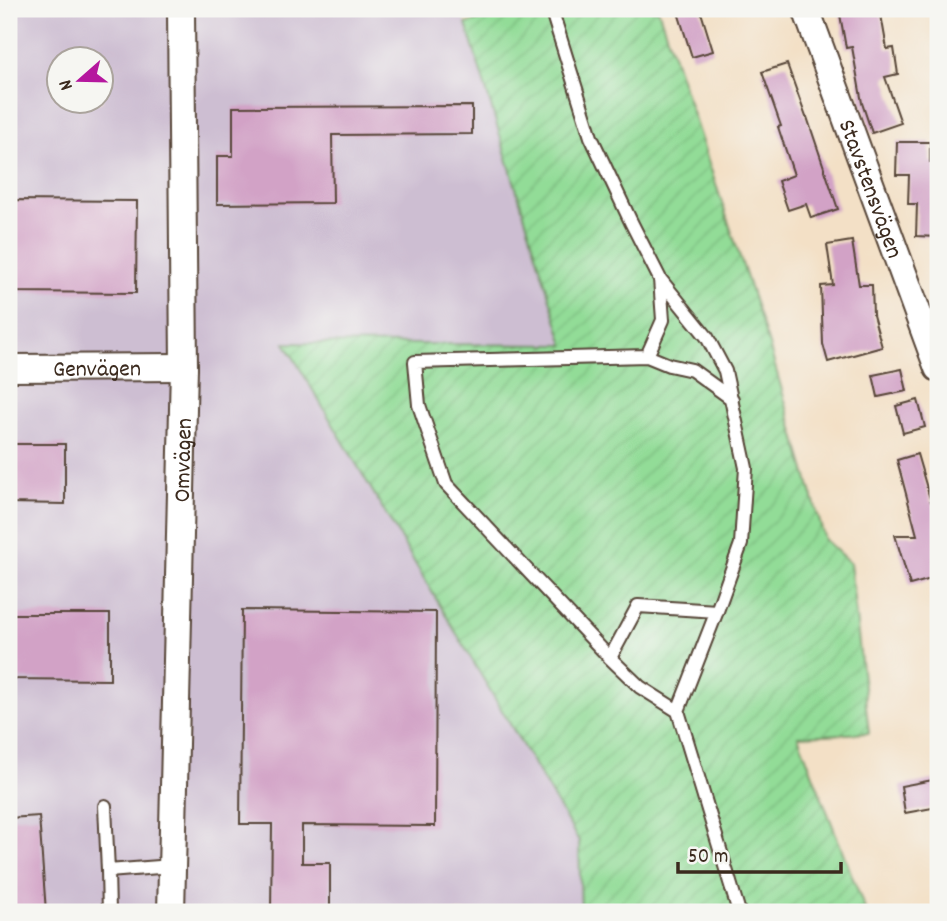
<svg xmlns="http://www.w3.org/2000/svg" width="947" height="921" font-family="Dekko,sans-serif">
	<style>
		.industrial { fill: #cdbed2; fill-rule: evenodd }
		.garden { fill: url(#garden-furrows); stroke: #66835a; stroke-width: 2 }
		.building { fill: #d2a2c6 }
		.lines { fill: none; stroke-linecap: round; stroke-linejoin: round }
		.lane-casing { stroke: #574537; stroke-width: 16 }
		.street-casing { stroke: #574537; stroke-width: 30 }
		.lane { stroke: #fff; stroke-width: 12 }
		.street { stroke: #fff; stroke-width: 26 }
		.labels { text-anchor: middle; stroke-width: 5; stroke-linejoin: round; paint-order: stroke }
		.street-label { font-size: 24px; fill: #3b2a1e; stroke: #f6f6f2 }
	</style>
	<defs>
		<pattern id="garden-furrows" width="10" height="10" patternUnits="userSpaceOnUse" patternTransform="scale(1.75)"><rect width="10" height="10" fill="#92dc97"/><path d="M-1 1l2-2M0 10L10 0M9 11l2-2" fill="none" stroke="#7fbd82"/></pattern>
	</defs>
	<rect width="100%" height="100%" fill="#f6f6f2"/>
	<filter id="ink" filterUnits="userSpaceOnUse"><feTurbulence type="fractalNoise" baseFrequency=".0143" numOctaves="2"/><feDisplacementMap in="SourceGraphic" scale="14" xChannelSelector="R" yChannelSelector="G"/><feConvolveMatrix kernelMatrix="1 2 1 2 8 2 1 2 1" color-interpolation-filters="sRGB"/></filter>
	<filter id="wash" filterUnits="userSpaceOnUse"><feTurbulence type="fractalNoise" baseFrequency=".00686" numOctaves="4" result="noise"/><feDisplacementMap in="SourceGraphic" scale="28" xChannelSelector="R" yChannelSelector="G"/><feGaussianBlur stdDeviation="1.57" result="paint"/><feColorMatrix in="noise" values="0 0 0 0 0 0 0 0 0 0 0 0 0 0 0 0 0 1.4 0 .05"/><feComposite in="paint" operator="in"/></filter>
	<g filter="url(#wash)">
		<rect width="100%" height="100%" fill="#f3e0c6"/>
		<path class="industrial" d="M 9,9 L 461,9 L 564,345 L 286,344 L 579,841 L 581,912 L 9,912 ZM 60,60 L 102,60 L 102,102 L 60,102 Z"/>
		<path class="garden" d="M 514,9 L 658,9 L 769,345 L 825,540 L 850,563 L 869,733 L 798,736 L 866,912 L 581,912 L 579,841 L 285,343 L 564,345 L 466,24 Z"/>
		<g id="blocks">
			<path class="building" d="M 677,9 L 700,9 L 713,51 L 692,57 Z
				M 839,9 L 880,9 L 887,49 L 894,48 L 898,74 L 885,77 L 901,123 L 872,133 L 862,103 L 852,47 L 846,48 Z
				M 787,64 L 806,117 L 807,117 L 838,209 L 811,218 L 806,204 L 788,210 L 778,181 L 794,175 L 778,127 L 781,126 L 762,72 Z
				M 472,106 L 472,134 L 332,135 L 333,203 L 217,204 L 217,156 L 233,156 L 233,107 Z
				M 897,142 L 930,142 L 930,162 L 938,162 L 938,237 L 916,236 L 917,204 L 908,204 L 909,175 L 896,175 Z
				M 9,200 L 137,201 L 136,293 L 9,292 Z
				M 852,241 L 859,285 L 872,285 L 873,315 L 882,347 L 828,362 L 823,344 L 821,286 L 833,285 L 827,245 Z
				M 902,369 L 907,391 L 878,397 L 873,375 Z
				M 918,400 L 925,427 L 903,433 L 896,406 Z
				M 9,444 L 65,444 L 65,504 L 9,503 Z
				M 917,454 L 931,502 L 933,501 L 938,520 L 938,577 L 910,585 L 895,535 L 917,535 L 897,460 Z
				M 242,610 L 436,612 L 435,826 L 302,825 L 302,863 L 330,863 L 330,912 L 271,912 L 272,824 L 240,824 Z
				M 9,614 L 110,614 L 110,680 L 9,679 Z
				M 938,779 L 938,807 L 905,813 L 901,786 Z
				M 39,816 L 46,912 L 9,912 L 9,818 Z"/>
		</g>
	</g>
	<g filter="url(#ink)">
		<use href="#blocks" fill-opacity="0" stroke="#574537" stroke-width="2"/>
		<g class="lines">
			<g class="lane-casing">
				<path id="lane" d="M 556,9 L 554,18 L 591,137 L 631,222 L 660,279 L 707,337 L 725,371 L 746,468 L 741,544 L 717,611 L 678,711 L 739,912
					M 660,279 L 663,320 L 647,356 L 415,362 L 419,405 L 446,484 L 610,658 L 640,687 L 678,711
					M 647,356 L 669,365 L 692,370 L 732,399
					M 610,658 L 638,606 L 717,611
					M 105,806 L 108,871
					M 109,912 L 108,871 L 172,866"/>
			</g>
			<g class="street-casing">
				<g id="street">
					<path id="s1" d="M 806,9 L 938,368"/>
					<path id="s2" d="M 9,368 L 184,367"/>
					<path id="s3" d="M 171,912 L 184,367 L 181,9"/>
				</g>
			</g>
			<use href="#lane" class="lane"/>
			<use href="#street" class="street"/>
		</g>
	</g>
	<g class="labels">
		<g class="street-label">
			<text dy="8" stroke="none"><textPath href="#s1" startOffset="191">Stavstensvägen</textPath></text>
			<text dy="8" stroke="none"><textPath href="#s2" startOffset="88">Genvägen</textPath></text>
			<text dy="8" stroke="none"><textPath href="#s3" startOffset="452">Omvägen</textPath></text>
		</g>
	</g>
	<rect width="947" height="921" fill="none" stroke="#f6f6f2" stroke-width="35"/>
	<g transform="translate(80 80) rotate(250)"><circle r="33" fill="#f6f6f2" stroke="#aba49d" stroke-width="2"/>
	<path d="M0-5L12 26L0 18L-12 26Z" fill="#b5179e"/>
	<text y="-10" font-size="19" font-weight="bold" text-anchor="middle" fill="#3b2a1e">N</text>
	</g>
	<path d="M678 862v10h163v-10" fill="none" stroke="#3b2a1e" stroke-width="3.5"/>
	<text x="688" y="862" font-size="21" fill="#3b2a1e" stroke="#f6f6f2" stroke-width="5" paint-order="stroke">50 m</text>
</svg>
